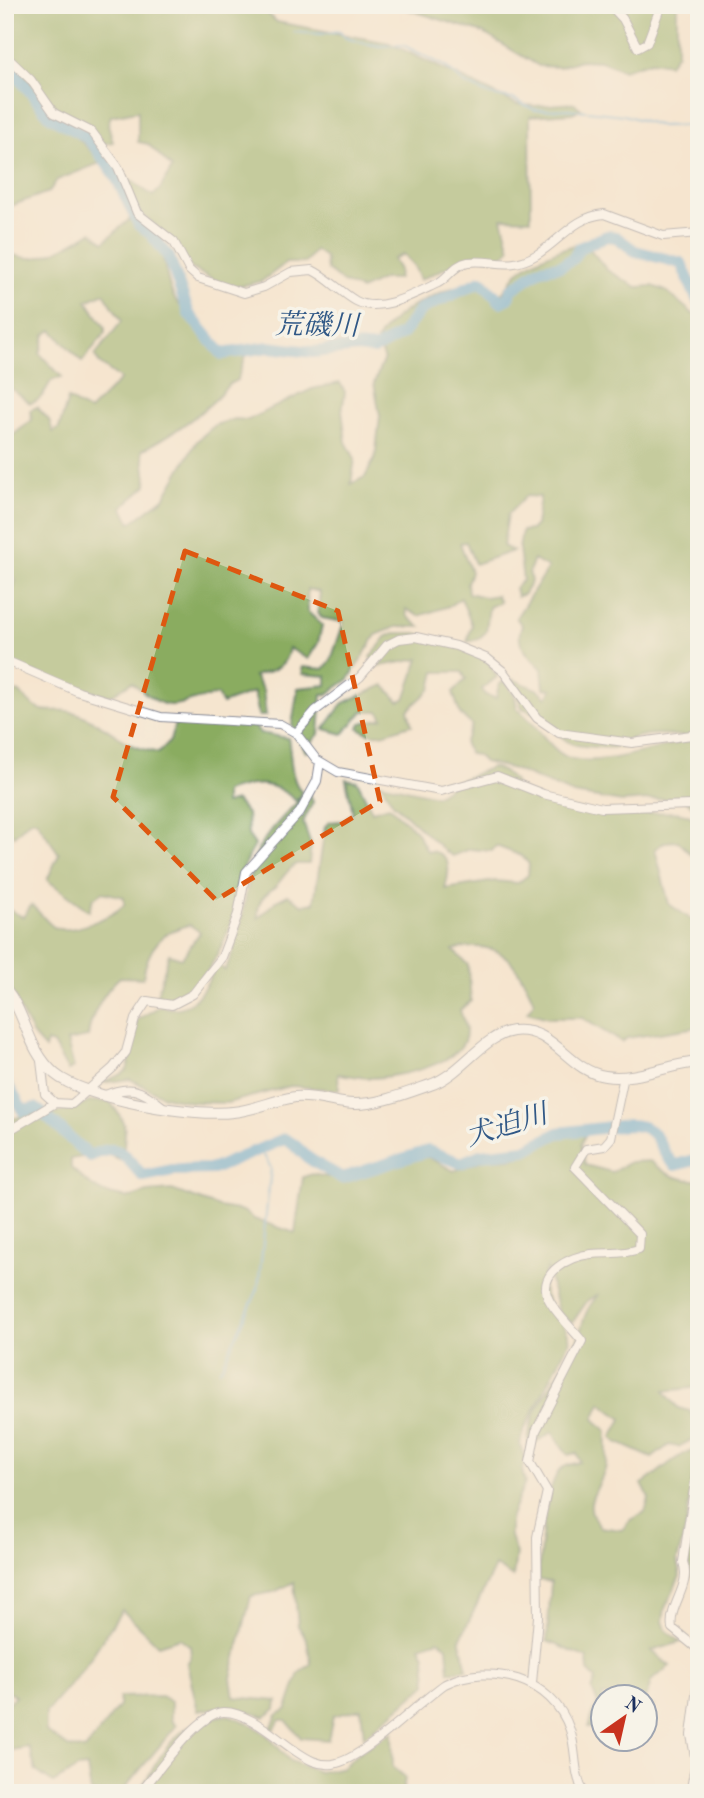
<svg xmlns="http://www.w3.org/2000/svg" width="704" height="1798" font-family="'Old Standard TT','Noto Serif JP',serif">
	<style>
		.forest { fill: #8aac60; stroke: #526e5f; stroke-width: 2 }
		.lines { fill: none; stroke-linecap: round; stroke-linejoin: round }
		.stream { stroke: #58a5d1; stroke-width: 2 }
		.river { stroke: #58a5d1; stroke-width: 12 }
		.minor-casing { stroke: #888a96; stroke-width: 10 }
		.major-casing { stroke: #888a96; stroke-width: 12 }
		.minor { stroke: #fff; stroke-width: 8 }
		.major { stroke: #fff; stroke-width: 10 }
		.marked { fill: none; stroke: #de5710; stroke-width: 5; stroke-dasharray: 14 9; stroke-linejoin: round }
		.labels { text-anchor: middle; stroke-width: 7; stroke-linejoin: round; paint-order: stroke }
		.water-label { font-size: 28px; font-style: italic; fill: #305886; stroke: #f7f3e8 }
	</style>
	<rect width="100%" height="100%" fill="#f7f3e8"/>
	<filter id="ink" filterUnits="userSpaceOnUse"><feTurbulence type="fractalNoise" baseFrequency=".0143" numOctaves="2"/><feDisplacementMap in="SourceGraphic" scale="14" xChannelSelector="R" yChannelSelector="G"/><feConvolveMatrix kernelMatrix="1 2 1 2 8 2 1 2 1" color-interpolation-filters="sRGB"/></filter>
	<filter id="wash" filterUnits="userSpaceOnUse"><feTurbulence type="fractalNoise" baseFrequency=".00686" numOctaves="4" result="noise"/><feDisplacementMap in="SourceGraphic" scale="28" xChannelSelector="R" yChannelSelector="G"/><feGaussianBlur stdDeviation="1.57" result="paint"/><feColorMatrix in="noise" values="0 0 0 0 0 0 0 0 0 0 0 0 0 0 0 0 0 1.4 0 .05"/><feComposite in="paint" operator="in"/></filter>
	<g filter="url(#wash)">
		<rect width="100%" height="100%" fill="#f5e5cf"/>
		<path class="forest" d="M 5,5 L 258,5 L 277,22 L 389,43 L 516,104 L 535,106 L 574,103 L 581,109 L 572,113 L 530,116 L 531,219 L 502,218 L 510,249 L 499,259 L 473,255 L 420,280 L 414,266 L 403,254 L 393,259 L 399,270 L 398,279 L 384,279 L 361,290 L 344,283 L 327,270 L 325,257 L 315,250 L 305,263 L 286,263 L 262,281 L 232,288 L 212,279 L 192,269 L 165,234 L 130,204 L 119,172 L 153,196 L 160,189 L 172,168 L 148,144 L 138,142 L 138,111 L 111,116 L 108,124 L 113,142 L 98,145 L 86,125 L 44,102 L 5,48 Z
			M 394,5 L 677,5 L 677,53 L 669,64 L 651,61 L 623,70 L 601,61 L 580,60 L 560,67 L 539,66 L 483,33 Z
			M 5,61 L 45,118 L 65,126 L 103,162 L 57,180 L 49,192 L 5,208 Z
			M 131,218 C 173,235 158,270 175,299 C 184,314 189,307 196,330 L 206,336 L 216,351 L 230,349 L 247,353 L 237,380 C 226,385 225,389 217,398 C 197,417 167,438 142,450 L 147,485 L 122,507 L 131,523 L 164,498 L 197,441 L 215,425 L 235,419 L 248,420 L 312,389 L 340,383 L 345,392 L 342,411 L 346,442 L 355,459 L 351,484 L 365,477 L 375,458 L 380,416 L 374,383 L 384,358 L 377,340 C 394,310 445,286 478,282 L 489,296 L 497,298 C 507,290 511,279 518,272 C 536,257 563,247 585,243 L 607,270 L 637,287 L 653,286 L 666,291 L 699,319 L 699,738 C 675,736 654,730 630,739 L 629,747 C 618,748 578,748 570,743 C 550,731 551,718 522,708 L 512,679 L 539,690 L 547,697 L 552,689 L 544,688 L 542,669 C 530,656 513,645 522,625 L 516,618 L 548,568 L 534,560 L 529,571 L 531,582 L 524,594 L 517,597 L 515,588 L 523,580 L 519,549 L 522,531 L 531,530 L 536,525 L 540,497 L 526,496 L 508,514 L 503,546 L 513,551 L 475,564 L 466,542 L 460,543 L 471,572 L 467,583 L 468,593 L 485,597 L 496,595 L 500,602 L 489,607 L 486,632 L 478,639 L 467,642 L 472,625 L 461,598 L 449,606 L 419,616 L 406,609 L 407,616 L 420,627 L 396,627 L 376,635 L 349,679 L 326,695 L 322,695 L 319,734 L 311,743 L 313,748 L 306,752 L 292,725 L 298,688 L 327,685 L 327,676 L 303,674 L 302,667 L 324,669 L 331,660 L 344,622 L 322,618 L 318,613 L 320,592 L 307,589 L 308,612 L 322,625 L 318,643 L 308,659 L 289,648 C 286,668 272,671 254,676 L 263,690 L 266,716 L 259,716 L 254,692 L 222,704 L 217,695 C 169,703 172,718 132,682 L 110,696 L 73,687 L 5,662 L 5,609 L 16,580 L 5,571 L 5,431 L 13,435 L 32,420 L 30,410 L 37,407 L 49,420 L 53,432 L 59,428 L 68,399 L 89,411 L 121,379 L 99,363 L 95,355 L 122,321 L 104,293 L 87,301 L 105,327 L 105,333 L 82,362 L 52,330 L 45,335 L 40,354 L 62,377 L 52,380 C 45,389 43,401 30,403 L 5,384 L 5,256 C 16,253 22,259 32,258 C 54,256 73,242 92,232 L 104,242 Z
			M 394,633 L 416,633 L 483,652 L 497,677 L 482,689 L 485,695 L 496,698 L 499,684 L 505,681 L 515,697 L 517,709 C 535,721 546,745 563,755 C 589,771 657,747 686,741 L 699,742 L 699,814 L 687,801 L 678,798 L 622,802 L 573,794 L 513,769 L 484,762 L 477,755 L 470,754 L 464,743 L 472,725 L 460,714 L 453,692 L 466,679 L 462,672 L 435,672 L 431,689 L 408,710 L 412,725 C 391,729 379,742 359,728 L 361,723 L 383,718 L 379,711 L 363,711 L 343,734 L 324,729 L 343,703 L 384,685 L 399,701 L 405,699 L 419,659 L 376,667 L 371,657 L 386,637 Z
			M 20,692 C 45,724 52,703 79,714 C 97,721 111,732 126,742 C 135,748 148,750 158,753 L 170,741 L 175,723 L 255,726 L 260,733 L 288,738 C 292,758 289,777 302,793 L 296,801 C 273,779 253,782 225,792 L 225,804 L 236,801 L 247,814 L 248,835 L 255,845 C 251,852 246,861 243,869 C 238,884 237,901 233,917 C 225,945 192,1014 156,998 L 169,954 L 182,958 L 200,932 L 190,925 C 161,930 147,950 143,978 L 120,977 C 104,991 90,1016 88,1037 L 67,1041 L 74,1068 L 68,1071 L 53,1044 L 47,1042 L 45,1049 L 34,1037 L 5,982 L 5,908 L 23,917 L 31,905 C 40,911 48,925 56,928 C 72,934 113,916 124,905 L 124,897 L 102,892 L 93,899 L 89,911 L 47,880 L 59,854 L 36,820 L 30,820 L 14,836 L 5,825 L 5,693 Z
			M 492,767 C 516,775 510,783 525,792 C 551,808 586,811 615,814 C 634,817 678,807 690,816 C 702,824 696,845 694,857 L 678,841 L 665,842 L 655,849 L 669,904 L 699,925 L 699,1027 L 627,1038 L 622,1042 L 582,1018 L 548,1018 L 527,1012 L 534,1002 C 517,961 500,938 453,950 L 468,965 L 471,1001 L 460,1010 C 462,1017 466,1025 466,1031 C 467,1065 396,1077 371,1078 C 360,1078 349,1075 338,1074 L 339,1090 L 291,1086 L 227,1103 L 191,1102 L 163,1096 L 130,1079 L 100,1083 C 108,1079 121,1076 126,1071 C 130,1068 135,1029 137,1020 L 160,1006 C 192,1017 204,989 217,965 L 225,970 C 244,935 243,893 256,855 C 262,836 294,806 308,791 L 313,802 L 303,822 L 311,845 L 309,864 L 296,864 C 289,869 285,874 280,881 C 269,896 257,893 258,918 L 276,901 L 288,895 L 303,905 L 314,903 L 325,827 L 329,822 L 343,821 L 353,813 L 346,779 L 357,781 L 372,811 L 389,806 L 416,831 L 427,851 C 453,852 450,871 445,889 L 495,881 L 518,883 L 528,875 L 529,864 L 522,856 L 496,846 L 492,851 L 470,849 L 453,856 L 445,851 L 393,803 L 381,783 L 436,796 L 458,781 Z
			M 91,1101 L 110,1102 C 129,1125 126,1131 122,1160 L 104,1153 L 71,1159 L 71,1168 L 89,1184 L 104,1193 L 128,1198 L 147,1192 L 172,1190 L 219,1207 L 243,1211 L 254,1219 L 295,1233 L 303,1177 L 312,1174 L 327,1177 L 417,1157 L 428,1157 L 454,1171 L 485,1159 L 513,1158 L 556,1138 L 586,1133 L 581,1144 L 585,1165 L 612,1172 L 630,1162 L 650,1161 C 665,1174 679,1181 699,1180 L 699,1387 L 664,1391 L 678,1408 L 690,1411 L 698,1428 L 695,1438 L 678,1447 L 669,1445 L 652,1458 L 616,1442 L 612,1437 L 622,1419 L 601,1403 L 594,1419 L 607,1431 C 606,1442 608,1455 606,1465 C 602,1490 578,1500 600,1527 L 622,1530 L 630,1520 L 645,1512 L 649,1498 L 642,1484 C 661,1472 673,1456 696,1449 L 686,1527 L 677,1561 L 680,1576 L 665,1608 L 663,1621 L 666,1630 L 681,1642 L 652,1651 L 670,1666 L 651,1681 L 645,1703 L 654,1706 L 645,1714 L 644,1696 L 602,1696 L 602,1729 L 600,1732 L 588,1727 L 598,1703 L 592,1690 L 596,1679 L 588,1671 L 587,1658 L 547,1641 L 551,1582 L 538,1580 C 540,1556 544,1488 560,1470 C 564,1465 573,1464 580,1462 L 577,1453 L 568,1455 L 552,1432 L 529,1447 C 524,1410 563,1375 576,1343 C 585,1321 581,1315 599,1294 L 588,1300 L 572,1323 L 558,1312 L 547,1268 C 531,1297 564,1314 570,1340 L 524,1430 L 520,1444 L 525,1460 L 522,1470 L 525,1483 L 510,1518 L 510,1536 L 516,1554 L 513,1577 L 495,1566 L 460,1640 L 467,1669 L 449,1672 L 447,1647 L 439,1640 L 420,1646 L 425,1656 L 427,1684 L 364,1737 L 361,1709 L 333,1716 L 328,1740 L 301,1738 L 286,1720 L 280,1720 L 274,1730 L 271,1728 L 277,1715 L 287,1709 L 299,1673 L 311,1664 L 307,1640 L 298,1626 L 294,1582 L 274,1592 L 251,1596 L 231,1678 L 234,1697 L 277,1701 L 276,1709 L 265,1717 C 240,1708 224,1705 198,1711 L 187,1664 L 191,1657 L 190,1646 L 180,1638 L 158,1645 L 122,1610 L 84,1668 L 46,1712 L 46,1731 L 68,1747 L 85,1750 L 119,1706 L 119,1697 L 161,1696 L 171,1702 L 171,1720 L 176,1726 L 121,1793 L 91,1793 L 87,1767 L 78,1768 L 53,1783 L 36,1771 L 29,1747 L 12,1750 L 5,1757 L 5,1707 L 15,1696 L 5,1690 L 5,1121 C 37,1110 59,1118 91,1101 Z
			M 695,1492 L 699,1493 L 699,1578 L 692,1577 L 686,1551 Z
			M 229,1715 L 251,1724 L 268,1736 L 290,1761 L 319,1772 L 343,1767 L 359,1752 L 392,1732 L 393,1767 L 405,1777 L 403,1793 L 138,1793 C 164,1752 175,1719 229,1715 Z"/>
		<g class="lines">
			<path class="stream" d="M 294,32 L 321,34 L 339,31 L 346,38 L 363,43 L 380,46 L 403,45 L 445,66 L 464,83 L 490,95 L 513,99 L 535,110 L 569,109 L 624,115 L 661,126 L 699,125
				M 5,1088 L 11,1089
				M 220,1370 L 258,1289 L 271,1168 L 261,1150"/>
			<path class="river" d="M 5,61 L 50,116 L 85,136 L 96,148 L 116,177 L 139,225 L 151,234 L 169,257 L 189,314 L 222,354 L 269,347 L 313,352 L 357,347 L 375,349 L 402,334 L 421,309 L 481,281 L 501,302 L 507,299 L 512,289 L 541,269 L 560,266 L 574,258 L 579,248 L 607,236 L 616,237 L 635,251 L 681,263 L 699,303
				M 5,1081 L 23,1111 L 35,1108 C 56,1122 70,1141 90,1156 C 121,1142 122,1154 143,1176 L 173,1170 L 213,1169 L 284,1139 C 295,1143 299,1150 307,1157 C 315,1163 332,1172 342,1178 L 428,1151 L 461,1163 L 480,1155 L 525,1150 L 558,1133 L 628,1125 C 664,1125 655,1150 675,1165 L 699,1159"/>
		</g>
	</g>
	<g filter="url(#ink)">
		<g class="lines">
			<g class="minor-casing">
				<path id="minor" d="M 517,5 L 521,11 L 528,5
					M 610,5 L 623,19 L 638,48 L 647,43 L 661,5
					M 5,55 L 31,80 L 54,113 L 92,132 L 118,167 L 137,213 L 174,242 L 189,270 L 198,278 L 244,293 L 264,287 L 291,272 L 312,270 C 329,278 340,292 356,301 C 380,314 416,293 438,283 C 449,277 455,264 468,262 C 495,259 509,271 536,255 C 560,241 574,217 604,214 L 663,236 L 699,233
					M 5,660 L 79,692 L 161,717 L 280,724 L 296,733 L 316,759 L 338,772 L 441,791 L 497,776 L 543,794 L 602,808 L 691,805 L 699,810
					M 296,733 L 315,711 L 360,677 L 387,645 L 399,639 L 416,637 L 456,646 L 488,659 L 503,671 L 537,718 L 559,733 L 632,743 L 699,734
					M 41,1061 L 45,1094 L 55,1103
					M 103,1096 C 129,1084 141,1089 162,1106
					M 5,1133 L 55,1103 L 72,1104 L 113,1068 L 126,1052 L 135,1019 L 147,1001 L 172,1005 L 193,994 L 222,957 L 238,914 L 246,872 L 300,812 L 317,781 L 320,762
					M 699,1455 L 683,1562 C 692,1586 668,1605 672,1628 L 699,1650
					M 532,1683 L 538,1617 L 537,1537 L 547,1491 L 530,1462 L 536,1431 L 582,1341 C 572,1328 555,1313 548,1298 C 537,1272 571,1256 591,1254 C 609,1252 622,1255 639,1249 L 640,1234 L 575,1167 L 586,1149 L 604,1146 L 611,1138 L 624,1076
					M 140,1793 C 157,1773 198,1713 223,1712 C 247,1711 275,1737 294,1750 C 306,1758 317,1766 333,1764 C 364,1759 416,1704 445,1684 C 490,1662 553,1678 570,1730 C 577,1751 573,1773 584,1793
					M 690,1793 L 696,1762 L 691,1735 L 699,1672"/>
			</g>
			<g class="major-casing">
				<path id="major" d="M 5,988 C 27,1015 27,1050 55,1074 C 85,1099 194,1117 233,1112 C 255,1110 274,1100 295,1097 C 315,1095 333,1103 353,1104 C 377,1105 407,1093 430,1085 C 461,1075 483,1035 513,1031 C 554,1026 568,1071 605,1076 C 636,1081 668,1064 699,1062"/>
			</g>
			<use href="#minor" class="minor"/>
			<use href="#major" class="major"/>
		</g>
	</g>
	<path d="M0 0H704V1798H0ZM 185,551 L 338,611 L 380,801 L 216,900 L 113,797 Z" fill="#f5e5cf" fill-opacity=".55" fill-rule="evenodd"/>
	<path class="marked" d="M 185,551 L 338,611 L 380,801 L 216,900 L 113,797 Z"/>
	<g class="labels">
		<g class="water-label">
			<text transform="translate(317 324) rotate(1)" y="10">荒磯川</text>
			<text transform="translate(506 1124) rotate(-17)" y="10">犬迫川</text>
		</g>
	</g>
	<rect width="704" height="1798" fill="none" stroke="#f7f3e8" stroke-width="28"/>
	<g transform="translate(624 1718) rotate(34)"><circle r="33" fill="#f7f3e8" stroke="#9fa5b1" stroke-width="2"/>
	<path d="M0-5L12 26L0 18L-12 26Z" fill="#c8321e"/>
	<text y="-10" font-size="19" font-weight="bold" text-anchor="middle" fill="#1b2f5e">N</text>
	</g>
</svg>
